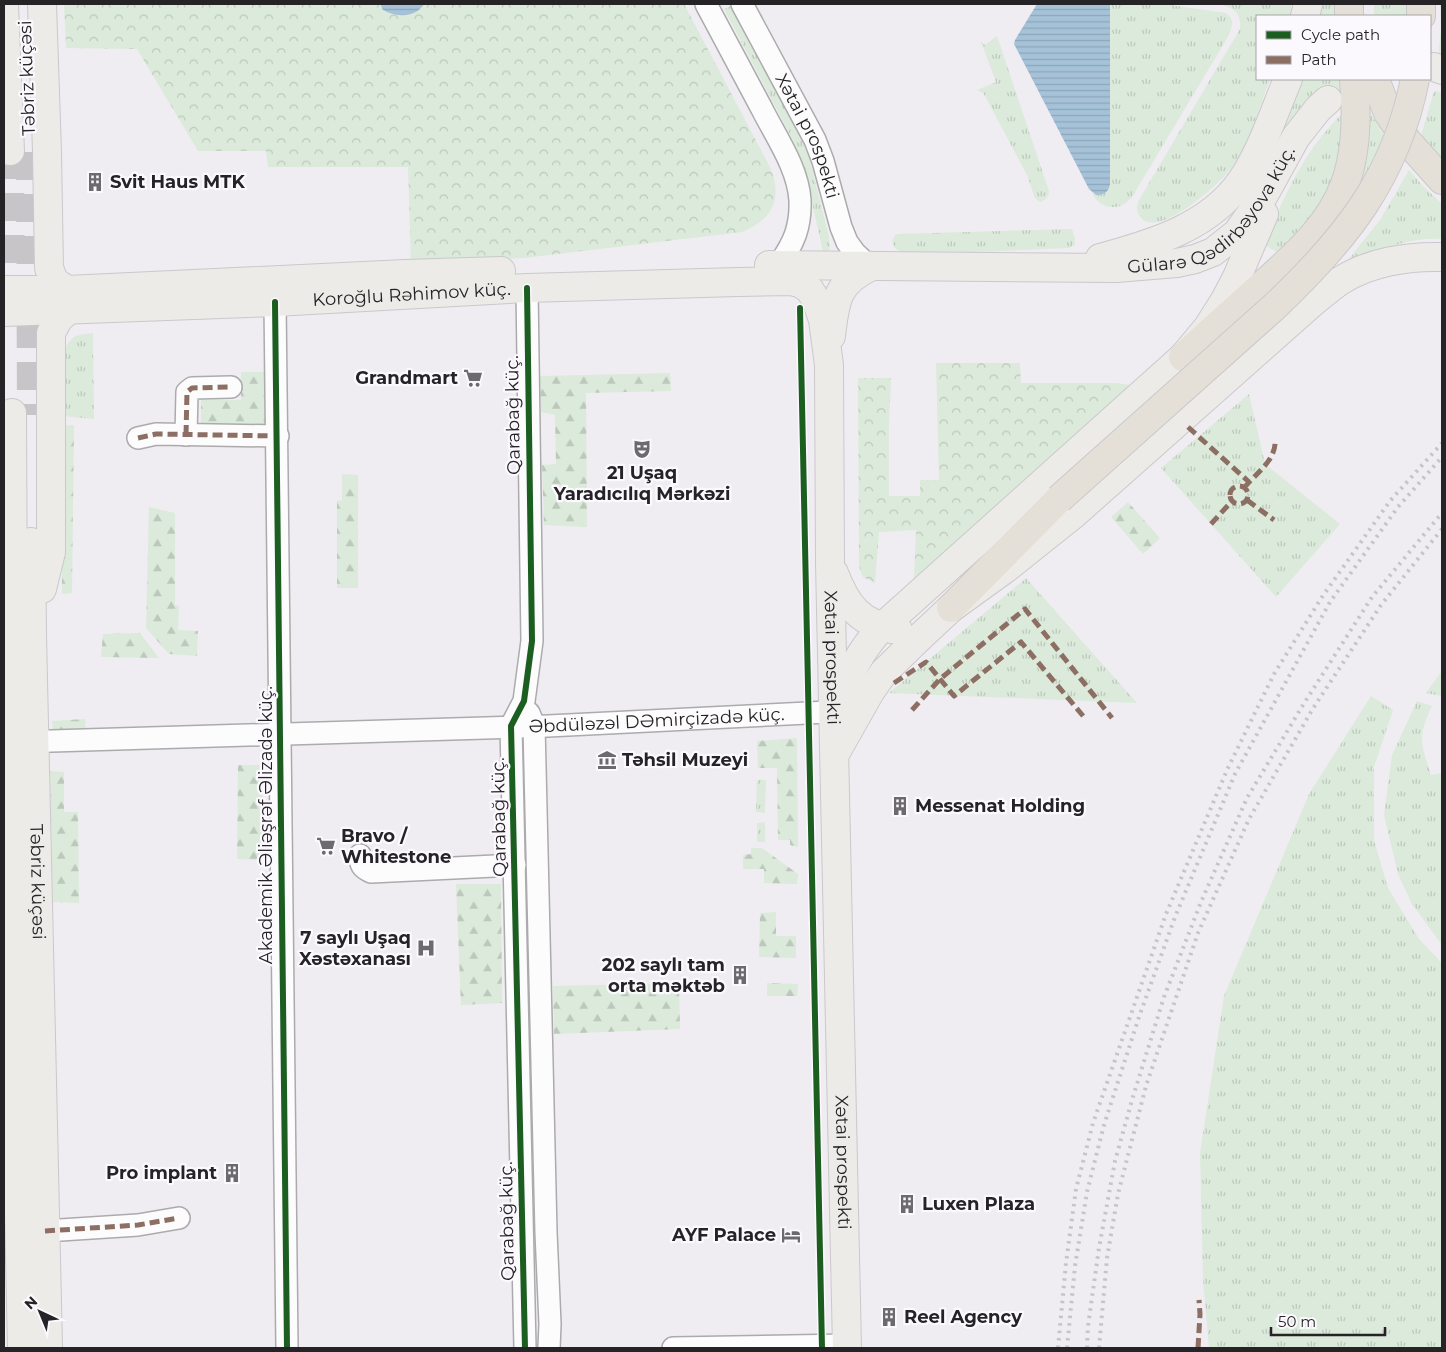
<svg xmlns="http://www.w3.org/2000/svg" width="1446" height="1352" font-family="Montserrat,sans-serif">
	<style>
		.grass { fill: url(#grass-tufts) }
		.forest { fill: url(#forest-firs) }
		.park { fill: url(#park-crowns) }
		.water { fill: url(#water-rules) }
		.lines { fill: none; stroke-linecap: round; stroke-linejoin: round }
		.major-tunnel { stroke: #c7c5c8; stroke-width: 28; stroke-dasharray: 28 14; stroke-linecap: butt }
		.minor-casing { stroke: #acaaad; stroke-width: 24 }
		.major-casing { stroke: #cac8cb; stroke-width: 30 }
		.highway-casing { stroke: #cac8cb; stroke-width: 30 }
		.minor { stroke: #fdfcfd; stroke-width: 21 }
		.major { stroke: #edebe7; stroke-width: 28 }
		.highway { stroke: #e4e0d8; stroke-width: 28 }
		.rail { stroke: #c6c5c6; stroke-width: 4; stroke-dasharray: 2.5 5; stroke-linecap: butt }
		.highway-bridge-casing { stroke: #cac8cb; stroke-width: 30; stroke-linecap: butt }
		.highway-bridge { stroke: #e4e0d8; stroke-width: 28 }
		.quiet { stroke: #8d6e63; stroke-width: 5; stroke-dasharray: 10 5; stroke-linecap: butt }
		.cycleway-casing { stroke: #fcf9fe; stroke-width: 9 }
		.cycleway { stroke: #1b5e20; stroke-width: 6 }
		.labels { text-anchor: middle; stroke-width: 4.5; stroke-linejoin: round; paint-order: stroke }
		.street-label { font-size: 18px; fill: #252326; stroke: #fcf9fe }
		.poi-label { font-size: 18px; font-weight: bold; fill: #252326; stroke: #fcf9fe; text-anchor: start }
	</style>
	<defs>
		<pattern id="grass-tufts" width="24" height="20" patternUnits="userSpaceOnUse" patternTransform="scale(1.25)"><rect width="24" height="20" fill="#dbeada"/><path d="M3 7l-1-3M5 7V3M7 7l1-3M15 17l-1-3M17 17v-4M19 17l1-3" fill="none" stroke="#bcc8bb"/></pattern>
		<pattern id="forest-firs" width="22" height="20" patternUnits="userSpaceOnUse" patternTransform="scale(1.25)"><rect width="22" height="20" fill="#dbeada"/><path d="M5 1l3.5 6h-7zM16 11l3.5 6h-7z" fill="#bcc8bb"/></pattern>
		<pattern id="park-crowns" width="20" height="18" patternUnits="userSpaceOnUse" patternTransform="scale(1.25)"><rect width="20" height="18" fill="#dbeada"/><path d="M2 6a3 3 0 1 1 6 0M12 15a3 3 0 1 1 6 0" fill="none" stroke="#bcc8bb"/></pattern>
		<pattern id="water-rules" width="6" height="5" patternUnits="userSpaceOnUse" patternTransform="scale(1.25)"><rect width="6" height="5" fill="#a5c2d8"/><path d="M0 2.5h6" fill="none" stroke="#8ea6b9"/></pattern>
	</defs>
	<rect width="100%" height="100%" fill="#efedf1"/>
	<path class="grass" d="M 1110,4 L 1163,4 L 1226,13 C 1235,19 1232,26 1229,35 L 1132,197 C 1120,212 1100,210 1092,193 L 1096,195 L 1110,184 Z
		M 1216,4 L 1292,4 L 1290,16 L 1257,16 L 1257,79 L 1270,79 C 1259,108 1249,146 1230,170 C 1218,185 1160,238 1141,218 C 1136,213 1136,207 1139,200 L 1240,29 C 1242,11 1231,6 1216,4 Z
		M 1322,4 L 1337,4 L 1337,16 L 1320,16 Z
		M 1374,4 L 1412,4 L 1413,16 L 1374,16 Z
		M 1440,4 L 1442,4 L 1442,61 L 1438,60 L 1441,28 Z
		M 731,6 L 800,137 L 810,160 L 829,237 L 830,250 L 823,251 L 803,163 L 793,140 L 724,9 Z
		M 997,36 L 1049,191 C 1049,197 1046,200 1040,202 L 1035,198 L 1027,175 L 985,96 L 982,92 L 977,90 L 996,82 L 981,42 L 985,45 Z
		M 1302,79 L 1342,79 L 1345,152 L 1324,204 L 1291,241 L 1277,252 L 1264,245 C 1284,196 1304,150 1343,113 L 1327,88 L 1262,173 L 1279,136 Z
		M 1434,91 L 1442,92 L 1442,163 L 1420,139 Z
		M 1364,102 L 1389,145 L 1354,209 Z
		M 1409,170 L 1422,185 L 1442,204 L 1442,239 C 1408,237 1378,250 1348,266 L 1347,261 L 1380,220 Z
		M 1072,229 L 1075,239 L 1074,245 L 1069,248 L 904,255 L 895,248 L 892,242 L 895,235 L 898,234 Z
		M 93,333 L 94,419 L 63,416 C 62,396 55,350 74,337 C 79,334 88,334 93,333 Z
		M 1249,394 L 1265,464 L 1340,524 L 1276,597 L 1161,468 Z
		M 1026,578 L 1137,703 L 889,693 Z
		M 1442,671 L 1442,696 L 1426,693 Z
		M 1371,696 L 1393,710 L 1374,767 L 1374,840 L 1388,888 L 1419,939 L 1442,963 L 1442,1348 L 1209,1348 L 1203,1280 L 1200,1153 L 1224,996 L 1309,794 Z
		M 1417,701 L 1432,706 C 1417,737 1421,744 1431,775 L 1442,773 L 1442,945 L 1412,904 L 1398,874 L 1384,815 L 1392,755 Z
		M 757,780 L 766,780 L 765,813 L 756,812 Z
		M 765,822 L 765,842 L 757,842 L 757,823 Z"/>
	<path class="forest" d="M 241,372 L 266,372 L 265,426 L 201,425 L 201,400 L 241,400 Z
		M 670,373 L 671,391 L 586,393 L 587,527 L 544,525 L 542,465 L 556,464 L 555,415 L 541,412 L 540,376 Z
		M 74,425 L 72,593 L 62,594 L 61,426 Z
		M 342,474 L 358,475 L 358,588 L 337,588 L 337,500 L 342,501 Z
		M 1128,502 L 1160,538 L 1143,554 L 1111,517 Z
		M 149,507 L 175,513 L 175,605 L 179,606 L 178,630 L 198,631 L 197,656 L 169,654 L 146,628 Z
		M 140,633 L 159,658 L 101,657 L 103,634 Z
		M 85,719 L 86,731 L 53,732 L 52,721 Z
		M 797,738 L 798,847 L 790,845 L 790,840 L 778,840 L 777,768 L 758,768 L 757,741 Z
		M 238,765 L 262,765 L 263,860 L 237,859 Z
		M 50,771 L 64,772 L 64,812 L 78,812 L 79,903 L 53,902 Z
		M 751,848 L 762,848 L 798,874 L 797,884 L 764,883 L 764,869 L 743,869 L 743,855 L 751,854 Z
		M 456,884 L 501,884 L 502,1003 L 461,1005 Z
		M 776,912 L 776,936 L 796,936 L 796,958 L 759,957 L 760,913 Z
		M 679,983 L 680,1029 L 554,1034 L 553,986 Z
		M 767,983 L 798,984 L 797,996 L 767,996 Z"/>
	<path class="park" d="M 64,4 L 684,4 L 770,167 C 783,199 773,219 742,232 L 524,258 L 411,263 L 408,167 L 268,167 L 266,151 L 198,151 L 137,49 L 66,48 Z
		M 936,363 L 1020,363 L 1021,383 L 1117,383 L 1130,385 L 914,579 L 916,530 L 879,532 L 875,583 L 863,577 L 859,567 L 858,378 L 891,378 L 889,423 L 889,496 L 920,496 L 920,480 L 939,480 Z"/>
	<path class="water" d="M 381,4 L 424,4 C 416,18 395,18 382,9 Z
		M 1037,4 L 1110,4 L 1110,184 C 1109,192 1104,195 1096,195 L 1089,189 L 1014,44 L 1015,40 Z"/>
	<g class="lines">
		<path class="major-tunnel" d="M 10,151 L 11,314
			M 30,152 L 31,415"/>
		<g class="minor-casing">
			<g id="minor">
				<path d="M 706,4 C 725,39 743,74 762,109 C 776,137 798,168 800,200 C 801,227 794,243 779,264"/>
				<path id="s1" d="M 742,4 L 815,140 L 823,161 L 841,227 L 847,242 L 855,253 L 870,267"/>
				<path d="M 275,302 L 287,1348"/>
				<path d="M 186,435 L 187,392 L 192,388 L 231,387"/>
				<path d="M 138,438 L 156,434 L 278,436"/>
				<path d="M 529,713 L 534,725 L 546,1232 L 550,1324 L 549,1348"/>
				<path id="s2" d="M 19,742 L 548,726 L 848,711"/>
				<path d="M 360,855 C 360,865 362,868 371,872 L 515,865"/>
				<path d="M 45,1231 L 138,1225 L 179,1218"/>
				<path d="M 525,1348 L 511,726 L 524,701 L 532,641 L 527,288"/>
				<path d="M 673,1348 L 847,1345"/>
			</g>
		</g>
		<g class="major-casing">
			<g id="major">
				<path d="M 4,4 L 10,151"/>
				<path d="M 42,4 L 47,152 L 49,268 L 54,281 L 67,290"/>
				<path d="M 1305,16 L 1308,4"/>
				<path d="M 1434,67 L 1442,70"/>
				<path d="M 1100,258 C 1152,244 1210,227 1242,180 C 1262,150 1274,112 1288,79"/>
				<path id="s3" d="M 769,265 L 1116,268 L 1177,263 L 1195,259 L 1213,252 L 1237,233 L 1264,195 L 1296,137 L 1318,109 L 1328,100"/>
				<path d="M 4,290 L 67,290 L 405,274 L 501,271"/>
				<path id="s4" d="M 4,312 L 275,302 L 527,288 L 738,282 L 791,281 L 800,283 L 810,290 L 817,302 L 823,320 L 829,365 L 830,563 L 847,1348"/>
				<path d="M 831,336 C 835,302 836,283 870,267"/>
				<path d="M 12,413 L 15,1034 L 22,1348"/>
				<path id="s5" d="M 31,542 L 32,635 L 48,1348"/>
				<path d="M 834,573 C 847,607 861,625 898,630"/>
				<path d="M 42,589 L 51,552 L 51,333 L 59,318 L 68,311"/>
				<path d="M 837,703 C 850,673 859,652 881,628 L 1183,357 L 1208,327 L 1225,300 L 1237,277 L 1264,214"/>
				<path d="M 835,754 L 870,692 L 884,672 L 920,637 L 951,608 L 1005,569 L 1074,514 L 1312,303 C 1321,296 1330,288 1340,281 C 1369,262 1408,256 1442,257"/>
			</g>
		</g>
		<g class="highway-casing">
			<path id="highway" d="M 1349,4 L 1349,16
				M 1421,16 L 1421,4
				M 1375,79 L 1388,113 L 1407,141 L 1442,180
				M 1183,357 C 1207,335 1231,313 1256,291 C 1290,260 1329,228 1345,184 C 1357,151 1357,113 1354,79
				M 951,608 L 1059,499"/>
		</g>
		<use href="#minor" class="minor"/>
		<use href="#major" class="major"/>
		<use href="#highway" class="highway"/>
		<path class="rail" d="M 1058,1348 L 1066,1263 L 1076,1189 L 1093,1123 L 1166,914 L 1227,770 L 1274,674 L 1322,597 L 1390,501 L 1442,443
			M 1067,1348 L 1075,1266 L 1087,1192 L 1104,1125 L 1139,1017 L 1175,917 L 1235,774 L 1330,602 L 1398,507 L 1442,457
			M 1087,1348 L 1088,1326 L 1099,1248 L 1115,1161 L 1132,1100 L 1164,997 L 1201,902 L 1247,798 L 1303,705 L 1372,597 L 1442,513
			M 1099,1348 L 1107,1258 L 1118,1194 L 1146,1086 L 1198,933 L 1249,819 L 1312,710 L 1381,605 L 1442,529"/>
		<g class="highway-bridge-casing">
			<path id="highway-bridge" d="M 1059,499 L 1274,307 C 1345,240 1396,177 1415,79"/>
		</g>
		<use href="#highway-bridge" class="highway-bridge"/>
		<path class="quiet" d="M 1188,427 L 1249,482
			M 186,435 L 187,392 L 192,388 L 231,387
			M 138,438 L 156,434 L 278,436
			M1230 495a9 9 0 1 1 18 0a9 9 0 1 1-18 0Z
			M 1244,488 C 1256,473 1277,460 1275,439
			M 1247,500 L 1274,520
			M 1211,524 L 1232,501
			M 894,683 L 926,662 L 954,696 L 1021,642 L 1084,717
			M 912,710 L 940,679 L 1025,609 L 1112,718
			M 45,1231 L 138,1225 L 179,1218
			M 1198,1348 L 1200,1314 L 1199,1300"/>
		<g class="cycleway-casing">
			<path id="cycleway" d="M 275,302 L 287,1348
				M 800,308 L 822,1348
				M 525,1348 L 511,726 L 524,701 L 532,641 L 527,288"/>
		</g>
		<use href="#cycleway" class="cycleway"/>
	</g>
	<defs>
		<g id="building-bare" transform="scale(1.5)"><path d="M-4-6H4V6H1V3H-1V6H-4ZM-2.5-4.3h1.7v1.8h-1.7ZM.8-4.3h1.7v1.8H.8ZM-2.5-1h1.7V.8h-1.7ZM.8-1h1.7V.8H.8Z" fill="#6c6a6d" stroke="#fcf9fe" stroke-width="2.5" paint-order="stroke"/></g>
		<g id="supermarket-bare" transform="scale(1.5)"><path d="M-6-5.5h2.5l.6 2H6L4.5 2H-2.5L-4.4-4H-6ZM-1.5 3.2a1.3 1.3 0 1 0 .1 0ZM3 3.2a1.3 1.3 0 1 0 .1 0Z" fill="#6c6a6d" stroke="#fcf9fe" stroke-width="2.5" paint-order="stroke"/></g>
		<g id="theatre-bare" transform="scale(1.5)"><path d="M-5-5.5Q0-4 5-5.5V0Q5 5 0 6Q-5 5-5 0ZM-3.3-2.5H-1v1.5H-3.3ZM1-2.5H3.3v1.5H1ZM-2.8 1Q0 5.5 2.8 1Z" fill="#6c6a6d" stroke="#fcf9fe" stroke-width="2.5" paint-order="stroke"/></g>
		<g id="museum-bare" transform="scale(1.5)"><path d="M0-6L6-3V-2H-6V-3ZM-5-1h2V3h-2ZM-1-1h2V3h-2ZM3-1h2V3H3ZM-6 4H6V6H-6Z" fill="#6c6a6d" stroke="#fcf9fe" stroke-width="2.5" paint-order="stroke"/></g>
		<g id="hospital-bare" transform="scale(1.5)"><path d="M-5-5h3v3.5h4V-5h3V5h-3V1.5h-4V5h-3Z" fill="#6c6a6d" stroke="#fcf9fe" stroke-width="2.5" paint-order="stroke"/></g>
		<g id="hotel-bare" transform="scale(1.5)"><path d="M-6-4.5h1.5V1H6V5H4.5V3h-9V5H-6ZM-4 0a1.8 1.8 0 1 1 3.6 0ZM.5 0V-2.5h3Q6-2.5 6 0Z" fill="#6c6a6d" stroke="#fcf9fe" stroke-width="2.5" paint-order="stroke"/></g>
	</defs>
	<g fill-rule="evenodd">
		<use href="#building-bare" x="95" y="182"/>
		<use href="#supermarket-bare" x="473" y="378"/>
		<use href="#theatre-bare" x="642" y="449"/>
		<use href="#museum-bare" x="607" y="760"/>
		<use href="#building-bare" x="900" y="806"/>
		<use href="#supermarket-bare" x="326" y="846"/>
		<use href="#hospital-bare" x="426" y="948"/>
		<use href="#building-bare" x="740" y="975"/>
		<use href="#building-bare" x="232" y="1173"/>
		<use href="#building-bare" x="907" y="1204"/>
		<use href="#hotel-bare" x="791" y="1235"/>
		<use href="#building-bare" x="889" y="1317"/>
	</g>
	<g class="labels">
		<g class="street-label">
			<text transform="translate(27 78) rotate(-92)" y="6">Təbriz küçəsi</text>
			<text dy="6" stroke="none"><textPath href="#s1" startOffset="148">Xətai prospekti</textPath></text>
			<text dy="6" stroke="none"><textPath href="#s3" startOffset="468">Gülarə Qədirbəyova küç.</textPath></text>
			<text dy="6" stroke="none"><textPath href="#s4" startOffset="408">Koroğlu Rəhimov küç.</textPath></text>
			<text transform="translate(513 415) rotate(-91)" y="6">Qarabağ küç.</text>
			<text dy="6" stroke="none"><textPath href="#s4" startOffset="1180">Xətai prospekti</textPath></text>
			<text dy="6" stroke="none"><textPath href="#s2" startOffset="638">Əbdüləzəl DƏmirçizadə küç.</textPath></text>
			<text transform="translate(499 817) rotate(-91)" y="6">Qarabağ küç.</text>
			<text transform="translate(266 825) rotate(-90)" y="6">Akademik Əliəşrəf Əlizadə küç.</text>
			<text dy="6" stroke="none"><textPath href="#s5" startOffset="340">Təbriz küçəsi</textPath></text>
			<text dy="6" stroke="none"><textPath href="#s4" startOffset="1685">Xətai prospekti</textPath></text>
			<text transform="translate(507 1221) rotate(-91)" y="6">Qarabağ küç.</text>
		</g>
		<g class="poi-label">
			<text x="110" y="188">Svit Haus MTK</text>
			<text x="458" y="384" text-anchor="end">Grandmart</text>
			<text x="642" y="479" text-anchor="middle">21 Uşaq<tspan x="642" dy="21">Yaradıcılıq Mərkəzi</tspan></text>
			<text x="622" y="766">Təhsil Muzeyi</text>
			<text x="915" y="812">Messenat Holding</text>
			<text x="341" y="842">Bravo /<tspan x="341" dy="21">Whitestone</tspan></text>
			<text x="411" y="944" text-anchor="end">7 saylı Uşaq<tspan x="411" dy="21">Xəstəxanası</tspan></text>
			<text x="725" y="971" text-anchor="end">202 saylı tam<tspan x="725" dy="21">orta məktəb</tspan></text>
			<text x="217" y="1179" text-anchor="end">Pro implant</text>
			<text x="922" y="1210">Luxen Plaza</text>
			<text x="776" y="1241" text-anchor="end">AYF Palace</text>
			<text x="904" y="1323">Reel Agency</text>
		</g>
	</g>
	<rect width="1446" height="1352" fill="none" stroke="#252326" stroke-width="10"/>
	<rect x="1256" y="15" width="175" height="65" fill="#fcf9fe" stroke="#a6a3a8"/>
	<rect x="1266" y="31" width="25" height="8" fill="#1b5e20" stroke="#a6a3a8"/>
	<text x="1301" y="40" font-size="15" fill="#252326">Cycle path</text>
	<rect x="1266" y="56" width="25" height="8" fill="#8d6e63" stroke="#a6a3a8"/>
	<text x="1301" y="65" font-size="15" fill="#252326">Path</text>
	<g transform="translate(40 1312) rotate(316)" stroke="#fcf9fe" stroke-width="4" paint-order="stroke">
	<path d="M0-4L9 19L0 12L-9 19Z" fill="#252326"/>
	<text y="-8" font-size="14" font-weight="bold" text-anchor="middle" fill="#252326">N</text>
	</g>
	<path d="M1271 1327v8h114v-8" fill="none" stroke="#252326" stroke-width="2.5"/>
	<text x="1278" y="1327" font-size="15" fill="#252326" stroke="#fcf9fe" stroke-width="4" paint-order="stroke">50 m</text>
</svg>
